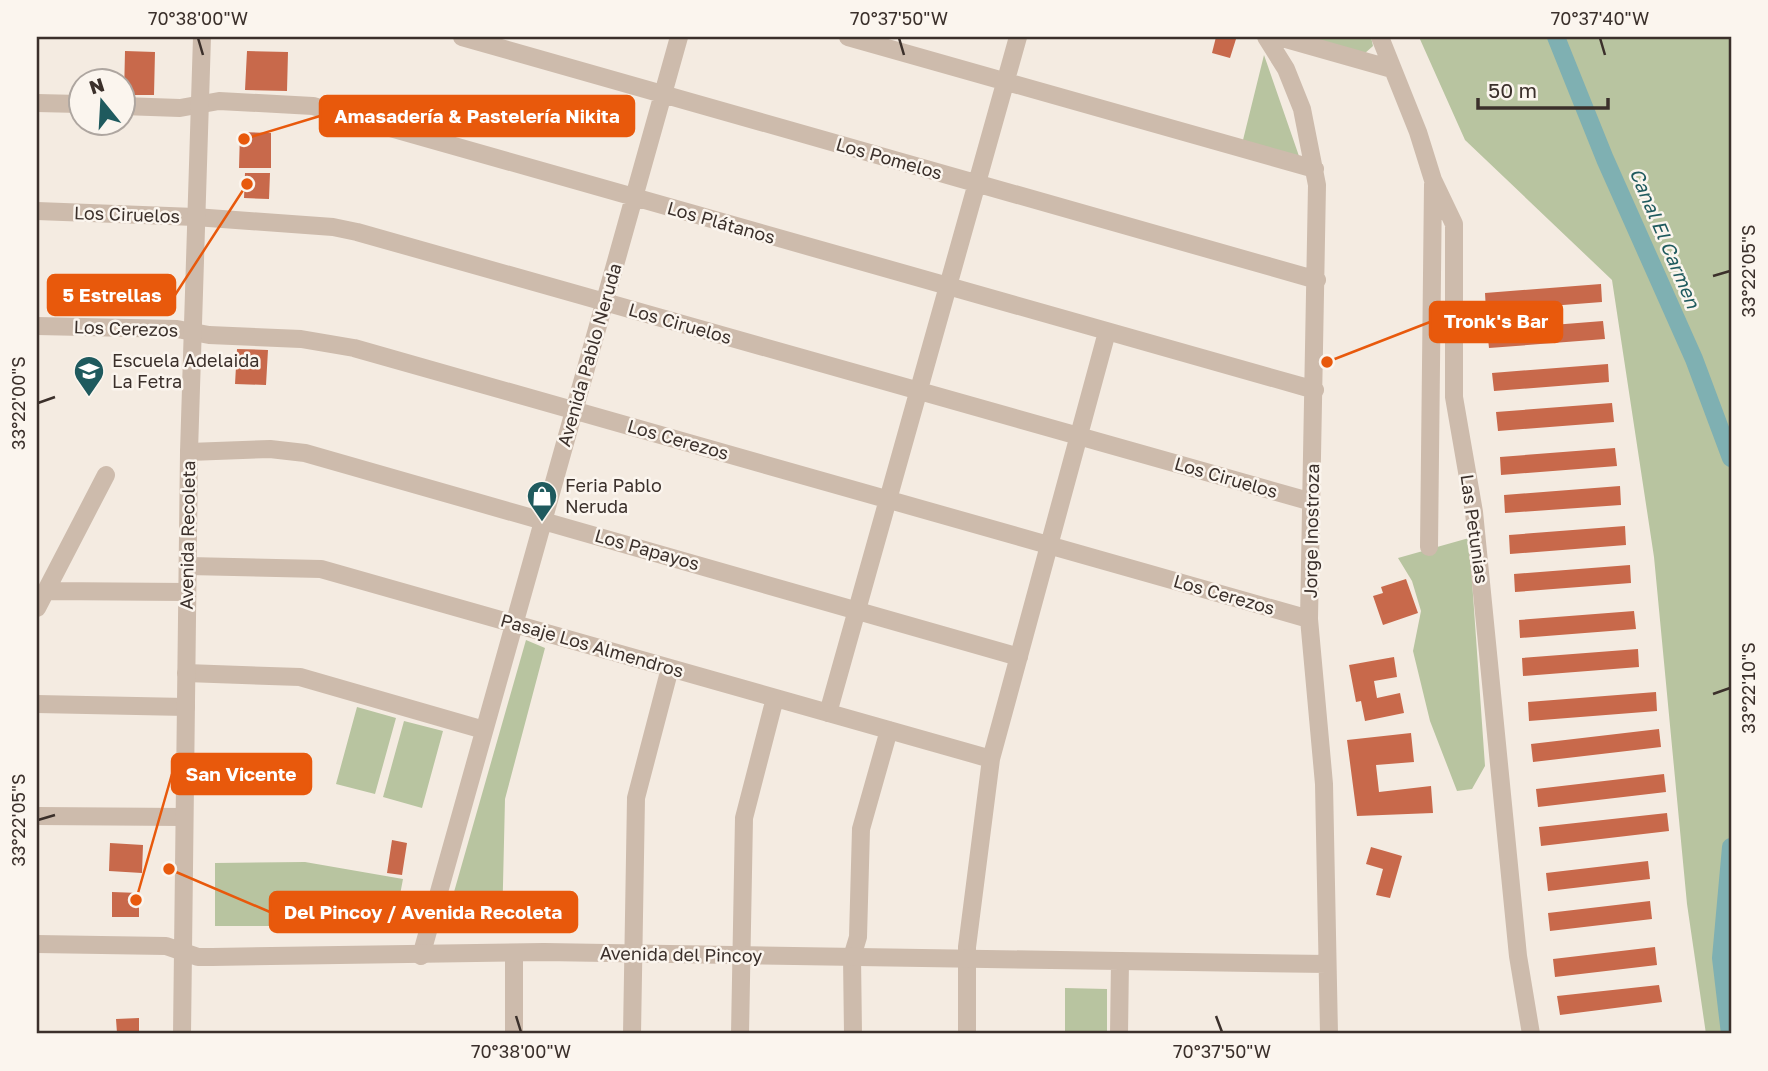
<svg xmlns="http://www.w3.org/2000/svg" width="1768" height="1071" font-family="'Golos Text',sans-serif">
	<style>
		.green { fill: #b8c4a0 }
		.lines { fill: none; stroke-linecap: round; stroke-linejoin: round }
		.canal { stroke: #7fb0b2; stroke-width: 18 }
		.building { fill: #c8694b }
		.minor { stroke: #cdbbac; stroke-width: 18 }
		.tertiary { stroke: #cdbbac; stroke-width: 18 }
		.ticks { fill: none; stroke: #3b302b; stroke-width: 2.5 }
		.labels { text-anchor: middle; stroke-width: 5; stroke-linejoin: round; paint-order: stroke }
		.street-label { font-size: 18px; fill: #3b302b; stroke: #fbf5ee }
		.poi-label { font-size: 18px; fill: #3b302b; stroke: #fbf5ee; text-anchor: start }
		.water-label { font-size: 19px; font-style: italic; fill: #1f5a5e; stroke: #fbf5ee }
		.leader { fill: none; stroke: #e8590c; stroke-width: 2.5 }
		.callout-dot { fill: #e8590c; stroke: #fbf5ee; stroke-width: 2.5 }
		.callout { fill: #e8590c; stroke: #e8590c; stroke-width: 2.5 }
		.callout-label { font-size: 19px; text-anchor: middle; font-weight: bold; fill: #fff }
		.neatline { fill: none; stroke: #3b302b; stroke-width: 2.5 }
		.ticks-label { font-size: 18px; text-anchor: middle; fill: #3b302b }
	</style>
	<rect width="100%" height="100%" fill="#f4ebe1"/>
	<path class="green" d="M 1302,37 L 1371,37 L 1373,46 L 1364,54 Z
		M 1419,37 L 1731,37 L 1731,1034 L 1706,1034 L 1687,904 L 1654,557 L 1612,280 L 1465,140 Z
		M 1264,55 L 1300,159 L 1243,140 Z
		M 1469,538 L 1485,766 L 1472,789 L 1457,791 L 1430,721 L 1413,651 L 1421,611 L 1412,581 L 1398,558 Z
		M 526,640 L 545,648 L 505,799 L 502,927 L 444,927 Z
		M 357,707 L 396,718 L 375,794 L 336,784 Z
		M 404,721 L 443,731 L 422,808 L 383,797 Z
		M 305,862 L 403,879 L 394,926 L 215,926 L 215,863 Z
		M 1065,988 L 1107,989 L 1107,1034 L 1065,1034 Z"/>
	<g class="lines">
		<path class="canal" d="M 1556,37 L 1605,159 L 1694,359 L 1731,458
			M 1730,1034 L 1721,958 L 1731,847"/>
	</g>
	<path class="building" d="M 1216,37 L 1236,39 L 1230,58 L 1212,53 Z
		M 125,51 L 155,52 L 154,95 L 124,95 Z
		M 247,51 L 288,52 L 287,91 L 245,90 Z
		M 240,132 L 271,133 L 271,168 L 239,168 Z
		M 245,173 L 270,173 L 269,199 L 244,198 Z
		M 1601,284 L 1602,302 L 1486,311 L 1485,293 Z
		M 1603,321 L 1605,339 L 1489,348 L 1487,330 Z
		M 237,349 L 268,350 L 266,385 L 235,384 Z
		M 1608,364 L 1609,382 L 1494,391 L 1492,373 Z
		M 1612,403 L 1614,422 L 1498,431 L 1496,412 Z
		M 1615,448 L 1617,466 L 1501,475 L 1500,457 Z
		M 1620,486 L 1621,505 L 1505,513 L 1504,495 Z
		M 1625,526 L 1626,545 L 1510,554 L 1509,535 Z
		M 1630,565 L 1631,583 L 1515,592 L 1514,574 Z
		M 1406,579 L 1418,613 L 1383,625 L 1373,596 L 1383,593 L 1381,587 Z
		M 1634,611 L 1636,629 L 1520,638 L 1519,620 Z
		M 1638,649 L 1639,667 L 1523,676 L 1522,658 Z
		M 1394,657 L 1397,677 L 1374,681 L 1377,698 L 1400,693 L 1404,713 L 1365,721 L 1361,701 L 1356,702 L 1349,665 Z
		M 1656,692 L 1657,711 L 1529,721 L 1528,702 Z
		M 1659,729 L 1661,747 L 1533,762 L 1531,744 Z
		M 1411,733 L 1414,762 L 1376,765 L 1379,792 L 1431,786 L 1433,813 L 1357,816 L 1347,740 Z
		M 1664,774 L 1666,792 L 1538,807 L 1536,789 Z
		M 1667,813 L 1669,831 L 1541,846 L 1539,827 Z
		M 392,840 L 407,843 L 402,875 L 387,873 Z
		M 110,843 L 143,845 L 142,873 L 109,871 Z
		M 1371,847 L 1402,856 L 1390,898 L 1376,895 L 1383,869 L 1366,864 Z
		M 1648,861 L 1650,879 L 1548,891 L 1546,873 Z
		M 112,892 L 139,893 L 139,917 L 112,917 Z
		M 1650,901 L 1652,919 L 1550,931 L 1548,913 Z
		M 1655,947 L 1657,965 L 1555,977 L 1553,959 Z
		M 1659,985 L 1662,1002 L 1560,1015 L 1557,996 Z
		M 139,1018 L 139,1032 L 117,1033 L 116,1019 Z"/>
	<g class="lines">
		<path class="minor" d="M 462,37 L 1317,280
			M 848,37 L 1315,169
			M 1266,37 L 1286,69 L 1302,109 L 1317,185 L 1309,619 L 1324,784 L 1329,1034
			M 1279,37 L 1392,69
			M 1380,37 L 1418,132 L 1433,180 L 1454,224 L 1454,397 L 1474,512 L 1518,956 L 1531,1034
			M 37,103 L 80,104
			M 122,106 L 180,108 L 219,101 L 313,106 L 1315,390
			M 37,211 L 195,217 L 333,227 L 357,232 L 1312,502
			M 37,326 L 177,329 L 209,335 L 301,339 L 354,348 L 1309,619
			M 189,452 L 270,449 L 305,453 L 1019,657
			M 1429,547 L 1433,184
			M 188,566 L 321,569 L 991,759
			M 46,591 L 187,592
			M 37,608 L 106,475
			M 186,673 L 300,677 L 484,730
			M 37,704 L 186,707
			M 828,713 L 1018,37
			M 37,816 L 184,817
			M 514,953 L 514,1034
			M 421,956 L 679,37
			M 1120,961 L 1327,964
			M 632,1034 L 636,798 L 670,668
			M 740,1034 L 744,818 L 775,698
			M 853,1034 L 852,957 L 858,937 L 861,829 L 889,730
			M 967,1034 L 967,947 L 991,759 L 1107,332"/>
		<path class="tertiary" d="M 37,944 L 166,946 L 198,957 L 212,957 L 544,952 L 1120,961 L 1119,1034
			M 182,1034 L 189,452 L 202,37"/>
	</g>
	<path class="ticks" d="M 198,38 L 203,55M 899,38 L 904,55M 1600,38 L 1605,55M 1713,276 L 1730,271M 38,403 L 55,397M 1713,694 L 1730,688M 38,820 L 55,815M 516,1016 L 521,1032M 1216,1016 L 1222,1032"/>
	<defs>
		<g id="school-pin" transform="scale(1.575)"><path d="M0 17L-7.5 6A9.5 9.5 0 1 1 7.5 6Z" fill="#1f5a5e" stroke="#fbf5ee"/><path d="M0-5L7-2L0 1L-7-2ZM-4 1L0 2.5L4 1V4Q0 6-4 4Z" fill="#fff"/></g>
		<g id="shop-pin" transform="scale(1.575)"><path d="M0 17L-7.5 6A9.5 9.5 0 1 1 7.5 6Z" fill="#1f5a5e" stroke="#fbf5ee"/><path d="M-5-2.5h2.3a2.7 3.5 0 0 1 5.4 0H5L5.5 6h-11ZM-1.5-2.5h3a1.5 2.3 0 0 0-3 0Z" fill="#fff"/></g>
	</defs>
	<g fill-rule="evenodd">
		<use href="#school-pin" x="89" y="371"/>
		<use href="#shop-pin" x="542" y="496"/>
	</g>
	<g class="labels">
		<g class="street-label">
			<text transform="translate(889 159) rotate(16)" y="6">Los Pomelos</text>
			<text transform="translate(127 215) rotate(2)" y="6">Los Ciruelos</text>
			<text transform="translate(721 223) rotate(16)" y="6">Los Plátanos</text>
			<text transform="translate(680 324) rotate(16)" y="6">Los Ciruelos</text>
			<text transform="translate(126 329) rotate(2)" y="6">Los Cerezos</text>
			<text transform="translate(590 355) rotate(-74)" y="6">Avenida Pablo Neruda</text>
			<text transform="translate(678 440) rotate(16)" y="6">Los Cerezos</text>
			<text transform="translate(1226 478) rotate(16)" y="6">Los Ciruelos</text>
			<text transform="translate(1474 529) rotate(82)" y="6">Las Petunias</text>
			<text transform="translate(1312 531) rotate(-89)" y="6">Jorge Inostroza</text>
			<text transform="translate(188 535) rotate(-89)" y="6">Avenida Recoleta</text>
			<text transform="translate(647 550) rotate(16)" y="6">Los Papayos</text>
			<text transform="translate(1224 595) rotate(16)" y="6">Los Cerezos</text>
			<text transform="translate(592 646) rotate(16)" y="6">Pasaje Los Almendros</text>
			<text transform="translate(681 955) rotate(1)" y="6">Avenida del Pincoy</text>
		</g>
		<g class="poi-label">
			<text x="112" y="367">Escuela Adelaida<tspan x="112" dy="21">La Fetra</tspan></text>
			<text x="565" y="492">Feria Pablo<tspan x="565" dy="21">Neruda</tspan></text>
		</g>
		<g class="water-label">
			<text transform="translate(1665 238) rotate(67)" y="7">Canal El Carmen</text>
		</g>
	</g>
	<path class="leader" d="M244 139L320 116M247 184L175 295M1327 362L1430 322M136 900L172 774M169 869L270 912"/>
	<g class="callout-dot">
		<circle cx="244" cy="139" r="7"/>
		<circle cx="247" cy="184" r="7"/>
		<circle cx="1327" cy="362" r="7"/>
		<circle cx="136" cy="900" r="7"/>
		<circle cx="169" cy="869" r="7"/>
	</g>
	<g class="callout">
		<rect x="320" y="96" width="314" height="40" rx="7"/>
		<rect x="48" y="275" width="127" height="40" rx="7"/>
		<rect x="1430" y="302" width="132" height="40" rx="7"/>
		<rect x="172" y="754" width="139" height="40" rx="7"/>
		<rect x="270" y="892" width="307" height="40" rx="7"/>
	</g>
	<g class="callout-label">
		<text x="477" y="123">Amasadería &amp; Pastelería Nikita</text>
		<text x="112" y="302">5 Estrellas</text>
		<text x="1496" y="328">Tronk's Bar</text>
		<text x="241" y="781">San Vicente</text>
		<text x="423" y="919">Del Pincoy / Avenida Recoleta</text>
	</g>
	<rect width="1768" height="1071" fill="none" stroke="#fbf5ee" stroke-width="77"/>
	<g transform="translate(102 102) rotate(342)"><circle r="33" fill="#fbf5ee" stroke="#aea6a0" stroke-width="2"/>
	<path d="M0-5L12 26L0 18L-12 26Z" fill="#1f5a5e"/>
	<text y="-10" font-size="19" font-weight="bold" text-anchor="middle" fill="#3b302b">N</text>
	</g>
	<path d="M1478 98v10h130v-10" fill="none" stroke="#3b302b" stroke-width="3.5"/>
	<text x="1488" y="98" font-size="21" fill="#3b302b" stroke="#fbf5ee" stroke-width="5" paint-order="stroke">50 m</text>
	<rect x="38" y="38" width="1692" height="994" class="neatline"/>
	<g class="ticks-label">
		<text x="198" y="25">70°38'00"W</text>
		<text x="899" y="25">70°37'50"W</text>
		<text x="1600" y="25">70°37'40"W</text>
		<text transform="translate(1749 271) rotate(-90)" y="6">33°22'05"S</text>
		<text transform="translate(19 403) rotate(-90)" y="6">33°22'00"S</text>
		<text transform="translate(1749 688) rotate(-90)" y="6">33°22'10"S</text>
		<text transform="translate(19 820) rotate(-90)" y="6">33°22'05"S</text>
		<text x="521" y="1058">70°38'00"W</text>
		<text x="1222" y="1058">70°37'50"W</text>
	</g>
</svg>
